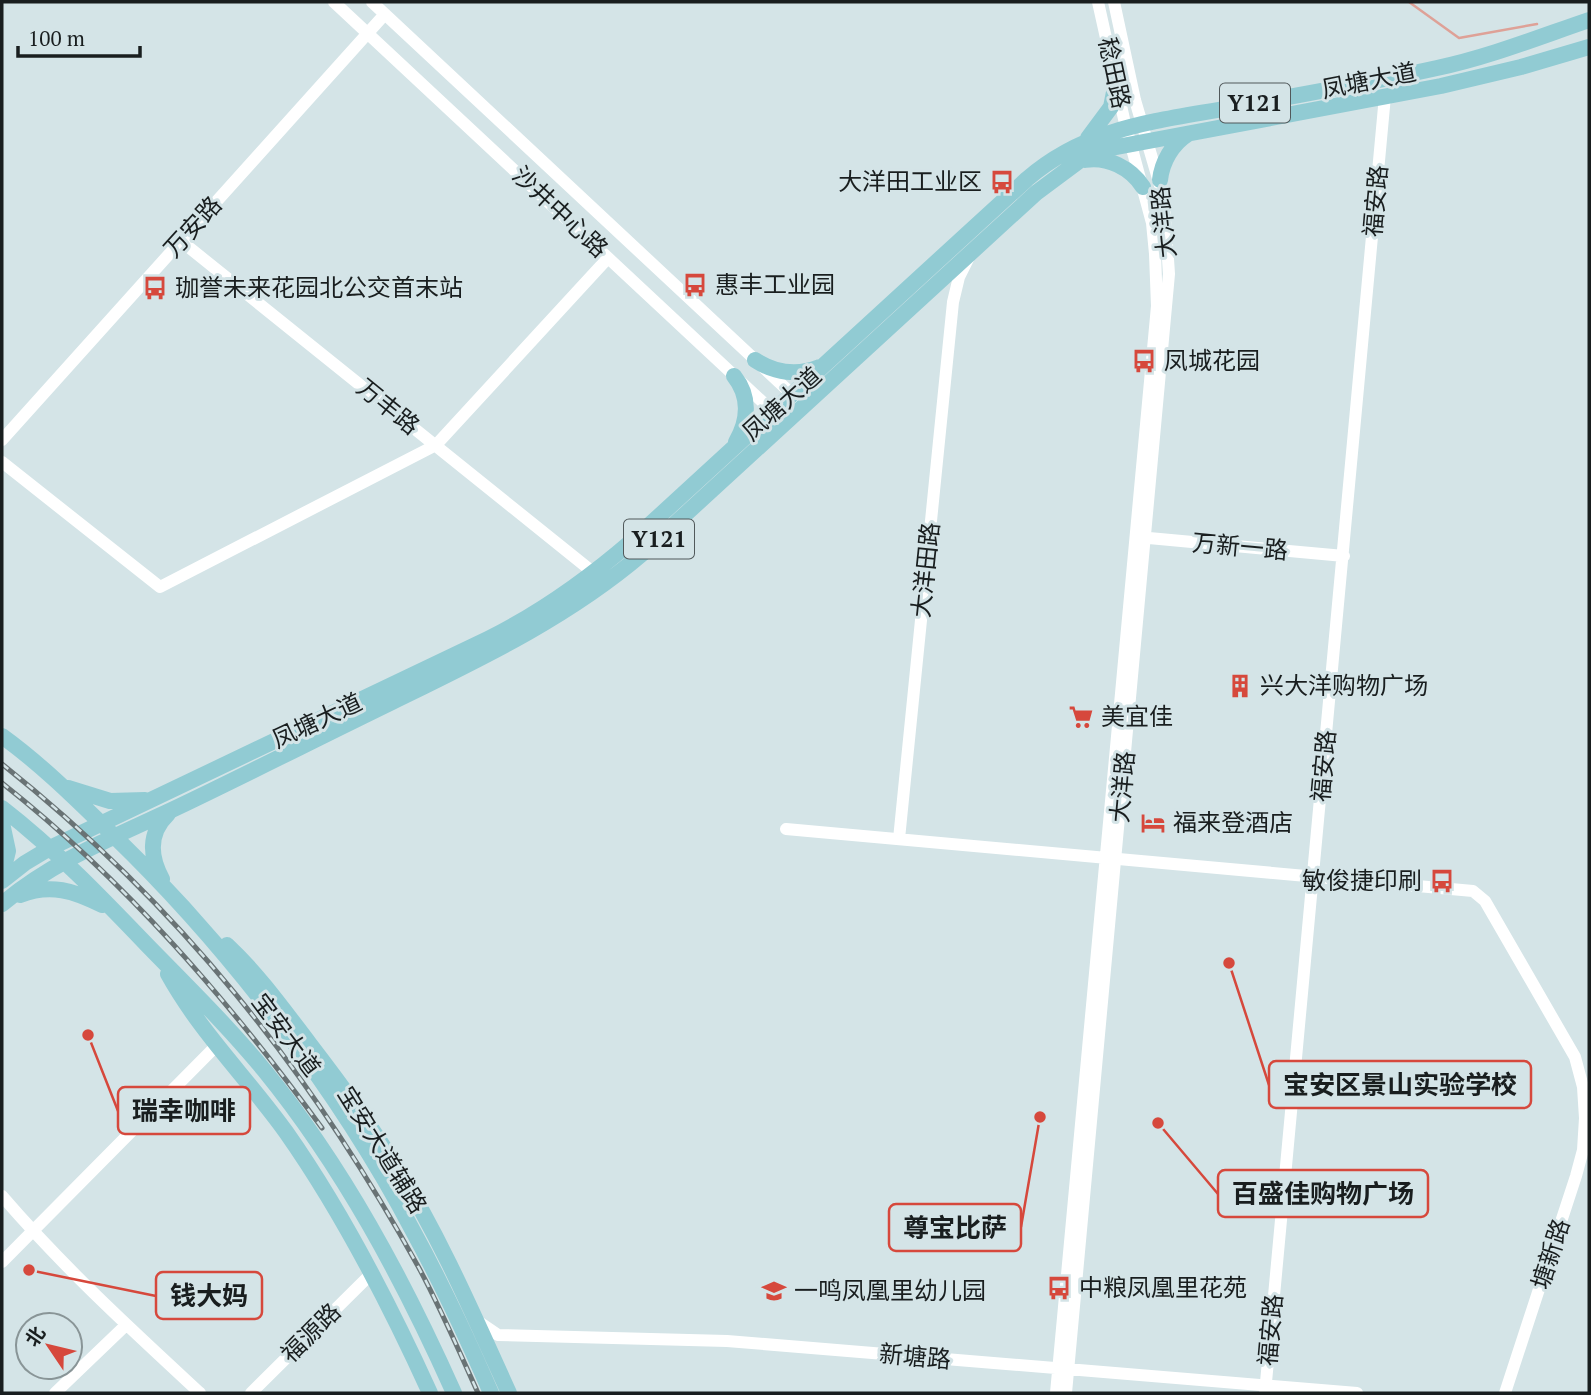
<svg xmlns="http://www.w3.org/2000/svg" width="1591" height="1395" font-family="'PT Serif','Noto Sans SC',serif">
	<style>
		.lines { fill: none; stroke-linecap: round; stroke-linejoin: round }
		.stream { stroke: #dea197; stroke-width: 2.5 }
		.minor { stroke: #fff; stroke-width: 12 }
		.major { stroke: #91cbd3; stroke-width: 16 }
		.rail-casing { stroke: #697375; stroke-width: 5 }
		.rail { stroke: #d4e4e7; stroke-width: 2.5; stroke-dasharray: 8; stroke-linecap: butt }
		.labels { text-anchor: middle; stroke-width: 6; stroke-linejoin: round; paint-order: stroke }
		.shield { fill: #d4e4e7; stroke: #51595b; stroke-width: 2 }
		.shield-label { font-size: 23px; font-weight: bold; fill: #191e1f }
		.street-label { font-size: 24px; fill: #191e1f; stroke: #d4e4e7 }
		.poi-label { font-size: 24px; fill: #191e1f; stroke: #d4e4e7; text-anchor: start }
		.leader { fill: none; stroke: #d6483c; stroke-width: 2.5 }
		.callout-dot { fill: #d6483c; stroke: #d4e4e7; stroke-width: 2.5 }
		.callout { fill: #d4e4e7; stroke: #d6483c; stroke-width: 2.5 }
		.callout-label { font-size: 26px; text-anchor: middle; font-weight: bold; fill: #191e1f }
	</style>
	<rect width="100%" height="100%" fill="#d4e4e7"/>
	<g class="lines">
		<path class="stream" d="M 1409,2 L 1459,38 L 1537,24"/>
		<path class="minor" d="M 334,2 L 785,423
			M 372,2 L 796,398
			M 181,241 L 594,573
			M 2,440 L 385,14
			M 2,462 L 160,587 L 436,445 L 608,258
			M 1138,537 L 1344,556
			M 786,829 L 1473,891 L 1485,901 L 1575,1057 L 1583,1087 L 1585,1118 L 1583,1150 L 1576,1176 L 1505,1393
			M 899,839 L 953,302 L 959,277 L 969,257
			M 2,1196 C 63,1267 132,1330 200,1393
			M 2,1262 L 217,1045
			M 476,1320 L 498,1335 L 727,1341 L 1357,1393
			M 55,1393 L 126,1325
			M 251,1393 L 371,1274
			M 1056,1393 L 1157,306 L 1155,254 L 1152,223 L 1124,119 L 1098,2
			M 1066,1393 L 1169,274 L 1164,199 L 1135,100 L 1114,2
			M 1265,1393 L 1385,96"/>
		<path class="major" d="M 1088,138 L 1111,107 L 1116,82
			M 1085,160 C 1107,156 1131,168 1143,187
			M 1160,180 C 1162,162 1172,144 1188,134
			M 755,360 C 775,373 798,376 820,367
			M 734,376 C 750,396 749,420 736,442
			M 2,736 C 42,765 77,800 113,835 C 227,945 339,1090 413,1231 C 442,1284 467,1338 491,1393
			M 68,788 L 110,801 L 145,800
			M 2,808 C 55,849 102,898 148,946 C 188,987 228,1026 264,1070 C 343,1167 403,1279 454,1393
			M 2,823 L 8,851 L 2,875
			M 162,879 C 150,857 148,833 168,814
			M 2,881 L 25,863 L 50,848 L 488,639 C 542,612 588,579 633,540 L 1027,179 C 1088,126 1159,121 1234,107 C 1302,94 1370,83 1437,68 C 1489,57 1539,37 1589,20
			M 20,895 C 50,883 75,891 102,905
			M 2,904 C 56,859 115,837 178,807 C 249,773 320,737 392,702 C 480,659 567,618 642,554 L 1036,193 L 1079,161 L 1106,149 L 1441,86 L 1521,67 L 1589,47
			M 227,945 C 258,974 283,1009 309,1043 C 339,1082 369,1122 395,1165 C 440,1237 474,1316 509,1393
			M 168,974 C 200,1032 248,1079 286,1132 C 343,1213 389,1303 430,1393"/>
		<g class="rail-casing">
			<path id="rail" d="M 2,764 C 180,906 309,1069 419,1268 C 441,1309 459,1351 478,1393
				M 2,783 C 126,881 229,1001 322,1128"/>
		</g>
		<use href="#rail" class="rail"/>
	</g>
	<defs>
		<g id="bus-bare" transform="scale(1.89)"><path d="M-5-6H5V4H4V6H2V4H-2V6H-4V4H-5ZM-3.5-4V0h7V-4ZM-3.5 1.2v1.5H-2V1.2ZM2 1.2v1.5H3.5V1.2Z" fill="#d6483c" stroke="#d4e4e7" stroke-width="2.5" paint-order="stroke"/></g>
		<g id="building-bare" transform="scale(1.89)"><path d="M-4-6H4V6H1V3H-1V6H-4ZM-2.5-4.3h1.7v1.8h-1.7ZM.8-4.3h1.7v1.8H.8ZM-2.5-1h1.7V.8h-1.7ZM.8-1h1.7V.8H.8Z" fill="#d6483c" stroke="#d4e4e7" stroke-width="2.5" paint-order="stroke"/></g>
		<g id="supermarket-bare" transform="scale(1.89)"><path d="M-6-5.5h2.5l.6 2H6L4.5 2H-2.5L-4.4-4H-6ZM-1.5 3.2a1.3 1.3 0 1 0 .1 0ZM3 3.2a1.3 1.3 0 1 0 .1 0Z" fill="#d6483c" stroke="#d4e4e7" stroke-width="2.5" paint-order="stroke"/></g>
		<g id="hotel-bare" transform="scale(1.89)"><path d="M-6-4.5h1.5V1H6V5H4.5V3h-9V5H-6ZM-4 0a1.8 1.8 0 1 1 3.6 0ZM.5 0V-2.5h3Q6-2.5 6 0Z" fill="#d6483c" stroke="#d4e4e7" stroke-width="2.5" paint-order="stroke"/></g>
		<g id="school-bare" transform="scale(1.89)"><path d="M0-5L7-2L0 1L-7-2ZM-4 1L0 2.5L4 1V4Q0 6-4 4Z" fill="#d6483c" stroke="#d4e4e7" stroke-width="2.5" paint-order="stroke"/></g>
	</defs>
	<g fill-rule="evenodd">
		<use href="#bus-bare" x="1002" y="182"/>
		<use href="#bus-bare" x="695" y="285"/>
		<use href="#bus-bare" x="155" y="288"/>
		<use href="#bus-bare" x="1144" y="361"/>
		<use href="#building-bare" x="1240" y="686"/>
		<use href="#supermarket-bare" x="1081" y="717"/>
		<use href="#hotel-bare" x="1153" y="823"/>
		<use href="#bus-bare" x="1442" y="881"/>
		<use href="#bus-bare" x="1059" y="1288"/>
		<use href="#school-bare" x="774" y="1291"/>
	</g>
	<g class="labels">
		<g class="shield">
			<rect x="1220" y="83.5" width="70" height="39" rx="5"/>
			<rect x="624" y="519.5" width="70" height="39" rx="5"/>
		</g>
		<g class="shield-label">
			<text x="1255" y="111">Y121</text>
			<text x="659" y="547">Y121</text>
		</g>
		<g class="street-label">
			<text transform="translate(1114 73) rotate(78)" y="8">稔田路</text>
			<text transform="translate(1369 81) rotate(-11)" y="8">凤塘大道</text>
			<text transform="translate(1376 201) rotate(-85)" y="8">福安路</text>
			<text transform="translate(560 212) rotate(43)" y="8">沙井中心路</text>
			<text transform="translate(1164 222) rotate(-96)" y="8">大洋路</text>
			<text transform="translate(193 227) rotate(-48)" y="8">万安路</text>
			<text transform="translate(782 404) rotate(-42)" y="8">凤塘大道</text>
			<text transform="translate(388 407) rotate(39)" y="8">万丰路</text>
			<text transform="translate(1240 547) rotate(5)" y="8">万新一路</text>
			<text transform="translate(926 570) rotate(-84)" y="8">大洋田路</text>
			<text transform="translate(317 721) rotate(-25)" y="8">凤塘大道</text>
			<text transform="translate(1324 766) rotate(-85)" y="8">福安路</text>
			<text transform="translate(1123 787) rotate(-85)" y="8">大洋路</text>
			<text transform="translate(286 1035) rotate(53)" y="8">宝安大道</text>
			<text transform="translate(382 1150) rotate(58)" y="8">宝安大道辅路</text>
			<text transform="translate(1551 1254) rotate(-72)" y="8">塘新路</text>
			<text transform="translate(1271 1330) rotate(-85)" y="8">福安路</text>
			<text transform="translate(311 1333) rotate(-45)" y="8">福源路</text>
			<text transform="translate(915 1357) rotate(5)" y="8">新塘路</text>
		</g>
		<g class="poi-label">
			<text x="982" y="190" text-anchor="end">大洋田工业区</text>
			<text x="715" y="293">惠丰工业园</text>
			<text x="175" y="296">珈誉未来花园北公交首末站</text>
			<text x="1164" y="369">凤城花园</text>
			<text x="1260" y="694">兴大洋购物广场</text>
			<text x="1101" y="725">美宜佳</text>
			<text x="1173" y="831">福来登酒店</text>
			<text x="1422" y="889" text-anchor="end">敏俊捷印刷</text>
			<text x="1079" y="1296">中粮凤凰里花苑</text>
			<text x="794" y="1299">一鸣凤凰里幼儿园</text>
		</g>
	</g>
	<path class="leader" d="M1229 963L1269 1085M88 1035L118 1111M1158 1123L1218 1194M1040 1117L1021 1227M29 1270L156 1296"/>
	<g class="callout-dot">
		<circle cx="1229" cy="963" r="7"/>
		<circle cx="88" cy="1035" r="7"/>
		<circle cx="1158" cy="1123" r="7"/>
		<circle cx="1040" cy="1117" r="7"/>
		<circle cx="29" cy="1270" r="7"/>
	</g>
	<g class="callout">
		<rect x="1269" y="1061" width="262" height="47" rx="7"/>
		<rect x="118" y="1087" width="132" height="47" rx="7"/>
		<rect x="1218" y="1170" width="210" height="47" rx="7"/>
		<rect x="889" y="1204" width="132" height="47" rx="7"/>
		<rect x="156" y="1272" width="106" height="47" rx="7"/>
	</g>
	<g class="callout-label">
		<text x="1400" y="1094">宝安区景山实验学校</text>
		<text x="184" y="1120">瑞幸咖啡</text>
		<text x="1323" y="1203">百盛佳购物广场</text>
		<text x="955" y="1237">尊宝比萨</text>
		<text x="209" y="1305">钱大妈</text>
	</g>
	<rect width="1591" height="1395" fill="none" stroke="#191e1f" stroke-width="7"/>
	<g transform="translate(49 1346) rotate(305)"><circle r="33" fill="#d4e4e7" stroke="#899597" stroke-width="2"/>
	<path d="M0-5L12 26L0 18L-12 26Z" fill="#d6483c"/>
	<text y="-10" font-size="19" font-weight="bold" text-anchor="middle" fill="#191e1f">北</text>
	</g>
	<path d="M18 46v10h122v-10" fill="none" stroke="#191e1f" stroke-width="3.5"/>
	<text x="28" y="46" font-size="21" fill="#191e1f" stroke="#d4e4e7" stroke-width="5" paint-order="stroke">100 m</text>
</svg>
